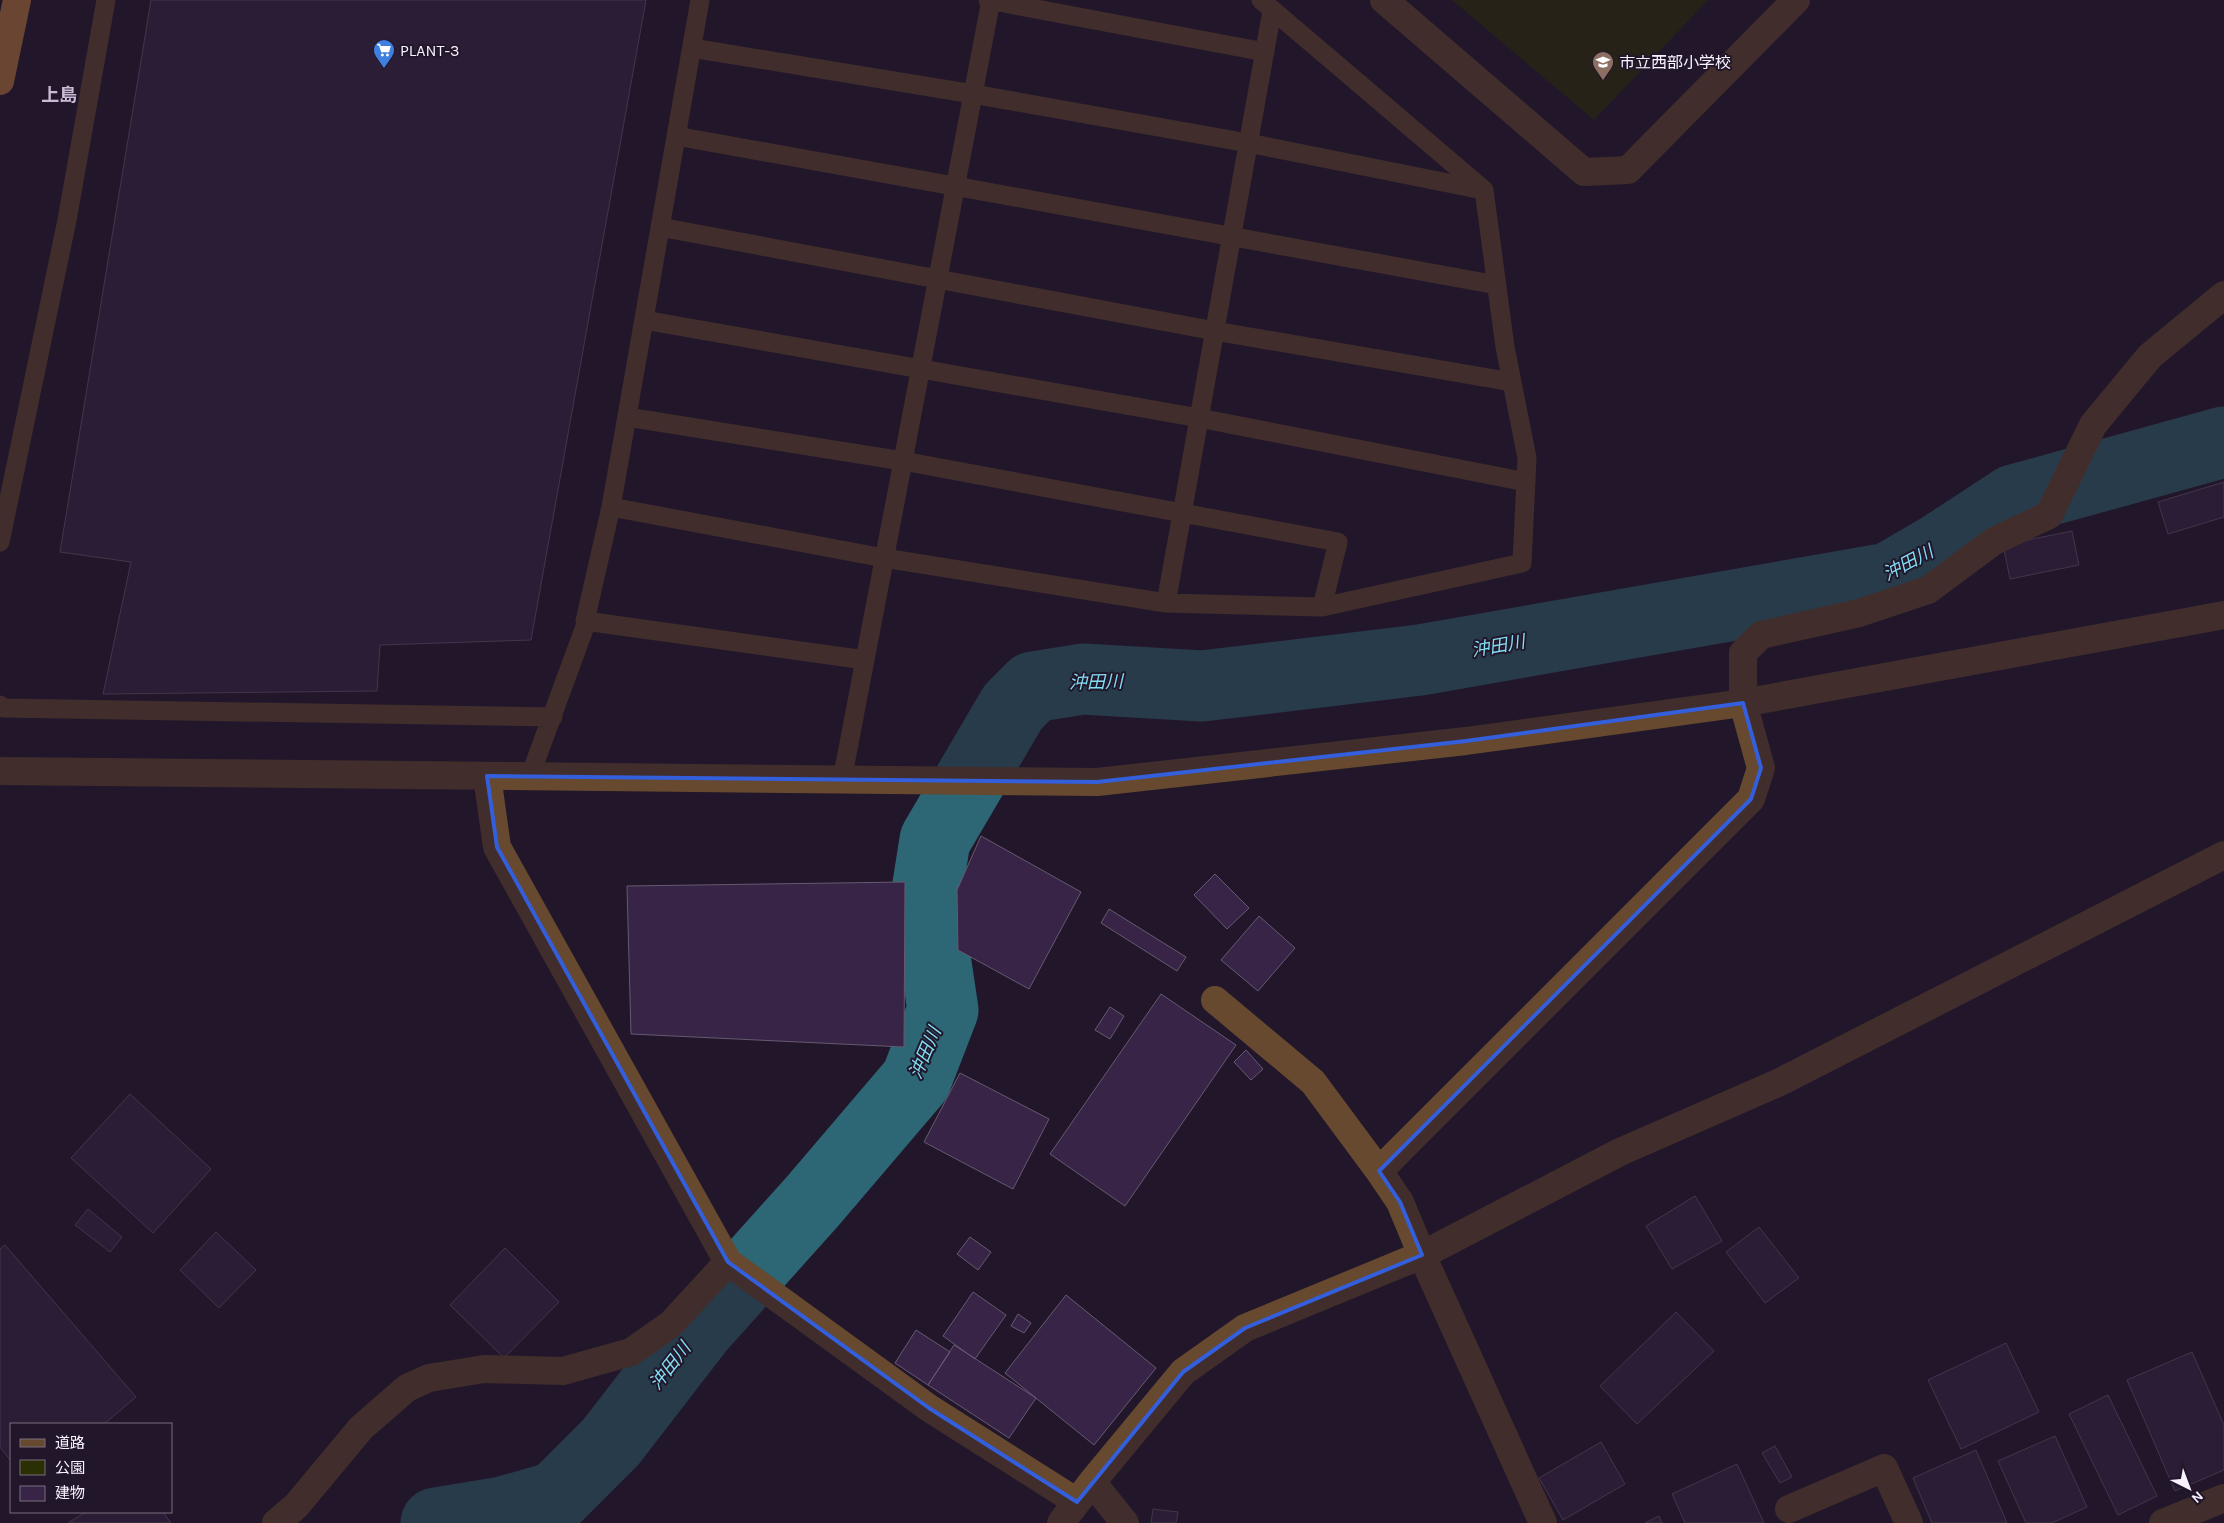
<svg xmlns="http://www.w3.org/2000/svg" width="2224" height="1523" font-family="Karla,'Noto Sans JP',sans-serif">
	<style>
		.green { fill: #2b2f04 }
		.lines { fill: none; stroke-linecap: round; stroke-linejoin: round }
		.river { stroke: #2d6674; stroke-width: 71 }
		.building { fill: #372446; stroke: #665a71 }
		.service { stroke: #66492f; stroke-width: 19 }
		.minor { stroke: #66492f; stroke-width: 28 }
		.tertiary { stroke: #66492f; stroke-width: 28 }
		.trunk { stroke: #be7c3d; stroke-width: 28 }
		.marked { fill: none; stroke: #335edc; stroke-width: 4; stroke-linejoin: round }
		.labels { text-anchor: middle; stroke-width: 4; stroke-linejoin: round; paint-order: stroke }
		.poi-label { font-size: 16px; fill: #f9f2ff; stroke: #22172a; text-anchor: start }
		.neighbourhood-label { font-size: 18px; font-weight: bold; fill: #c9bbd5; stroke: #22172a }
		.water-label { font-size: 18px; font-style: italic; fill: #82def5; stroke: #22172a }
	</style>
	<rect width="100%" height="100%" fill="#22172a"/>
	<path class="green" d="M 1452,0 L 1708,0 L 1594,120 Z"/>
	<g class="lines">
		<path class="river" d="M 436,1523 L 503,1512 L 556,1497 L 611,1442 L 699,1328 L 812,1202 L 916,1080 L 943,1010 L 926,897 L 935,840 L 1013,707 L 1033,687 L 1083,679 L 1202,686 L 1420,660 L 1889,578 L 1939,549 L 2014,500 L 2224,442"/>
	</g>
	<path class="building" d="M 151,0 L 646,0 L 531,640 L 380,645 L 377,691 L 103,694 L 131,562 L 60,552 Z
		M 2224,482 L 2224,517 L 2168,534 L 2158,502 Z
		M 2072,531 L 2079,565 L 2010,579 L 2003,545 Z
		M 981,836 L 1081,892 L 1029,989 L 958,950 L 957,890 Z
		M 1215,874 L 1249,908 L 1227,929 L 1194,895 Z
		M 905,882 L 904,1047 L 631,1034 L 627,886 Z
		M 1109,909 L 1186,957 L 1177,971 L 1101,923 Z
		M 1259,916 L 1295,948 L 1258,991 L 1221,960 Z
		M 1161,994 L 1236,1045 L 1125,1206 L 1050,1154 Z
		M 1110,1007 L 1124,1016 L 1110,1039 L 1095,1030 Z
		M 1246,1050 L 1263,1069 L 1251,1080 L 1234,1062 Z
		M 960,1073 L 1049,1119 L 1013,1189 L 924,1142 Z
		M 130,1094 L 211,1169 L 153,1233 L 71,1158 Z
		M 1695,1196 L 1722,1241 L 1672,1269 L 1646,1226 Z
		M 88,1209 L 122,1237 L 110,1252 L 75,1225 Z
		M 1759,1227 L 1799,1278 L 1765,1303 L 1726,1252 Z
		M 216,1232 L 256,1270 L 219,1308 L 180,1270 Z
		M 970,1237 L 991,1252 L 978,1270 L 957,1254 Z
		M 5,1245 L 136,1397 L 104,1424 L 11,1424 L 11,1461 L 0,1447 L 0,1249 Z
		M 505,1248 L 559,1302 L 504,1358 L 450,1305 Z
		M 973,1292 L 1006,1315 L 975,1359 L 943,1336 Z
		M 1066,1295 L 1156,1368 L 1094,1445 L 1005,1373 Z
		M 1676,1312 L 1714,1351 L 1637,1424 L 1600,1386 Z
		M 1018,1314 L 1031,1323 L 1024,1333 L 1011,1326 Z
		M 916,1330 L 950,1352 L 928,1385 L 895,1363 Z
		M 2006,1343 L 2039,1412 L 1961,1449 L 1928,1380 Z
		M 954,1345 L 1036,1398 L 1009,1438 L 928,1385 Z
		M 2192,1352 L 2224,1425 L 2224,1470 L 2175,1491 L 2127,1380 Z
		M 2108,1395 L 2157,1496 L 2118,1515 L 2069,1414 Z
		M 2055,1436 L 2087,1507 L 2052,1523 L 2026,1523 L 1998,1461 Z
		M 1601,1442 L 1625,1484 L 1563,1520 L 1539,1478 Z
		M 1775,1446 L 1792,1477 L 1780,1483 L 1762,1453 Z
		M 1976,1450 L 2007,1523 L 1932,1523 L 1913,1478 Z
		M 1737,1464 L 1764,1523 L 1685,1523 L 1672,1494 Z
		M 1153,1509 L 1178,1512 L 1176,1523 L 1151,1523 Z
		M 86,1512 L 163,1512 L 171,1523 L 68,1523 Z
		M 1659,1516 L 1662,1523 L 1645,1523 Z"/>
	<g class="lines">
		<path class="service" d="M 700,0 L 611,507 L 884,558 L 1166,603
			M 988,0 L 1265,52
			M 1261,0 L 1484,190 L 1505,347 L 1527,458 L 1522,563 L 1322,607 L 1166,603 L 1272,11
			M 692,48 L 973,94 L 1248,143 L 1483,190
			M 676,136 C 950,184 1223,236 1497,285
			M 660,227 L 1215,331 L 1512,382
			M 644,320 L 1199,418 L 1526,482
			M 627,417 L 903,461 L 1338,542 L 1322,607
			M 611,507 L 585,621 L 865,660
			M 0,542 L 67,220 L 106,0
			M 0,705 L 3,708 L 553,717
			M 530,776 L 587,621
			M 842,780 L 991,0"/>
		<path class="minor" d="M 1384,0 L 1584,172 L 1628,170 L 1796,0
			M 487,776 L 497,847 L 728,1262 L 929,1408 L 1077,1502
			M 1215,1000 L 1313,1082 L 1379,1171
			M 1092,1482 L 1125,1523
			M 1789,1509 L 1884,1468 L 1909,1523
			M 276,1523 L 296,1506 L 361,1428 L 407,1388 L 429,1378 L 484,1369 L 563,1371 L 631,1352 L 671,1324 L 728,1262
			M 1061,1523 L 1092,1482 L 1183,1372 L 1245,1328 L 1422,1255 L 1620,1152 L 1780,1082 L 2224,855
			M 1543,1523 L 1422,1255 L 1400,1202 L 1379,1171 L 1751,799 L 1761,768 L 1743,703 L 1743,653 L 1761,635 L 1859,613 L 1928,590 L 1994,541 L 2049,515 L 2093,425 L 2150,356 L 2224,295
			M 2163,1523 L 2224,1498"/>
		<path class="tertiary" d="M 0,771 L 1097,782 L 1466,741 L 1743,703 L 2224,615"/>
		<path class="trunk" d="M 0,81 L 17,0"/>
	</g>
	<path d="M0 0H2224V1523H0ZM 1743,703 L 1761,768 L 1751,799 L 1379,1171 L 1400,1202 L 1422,1255 L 1245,1328 L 1183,1372 L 1077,1502 L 929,1408 L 728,1262 L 497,847 L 487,776 L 1097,782 L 1466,741 Z" fill="#22172a" fill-opacity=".55" fill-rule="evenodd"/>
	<path class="marked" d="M 1743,703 L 1761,768 L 1751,799 L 1379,1171 L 1400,1202 L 1422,1255 L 1245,1328 L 1183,1372 L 1077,1502 L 929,1408 L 728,1262 L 497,847 L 487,776 L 1097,782 L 1466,741 Z"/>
	<defs>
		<g id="supermarket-pin" transform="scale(1.125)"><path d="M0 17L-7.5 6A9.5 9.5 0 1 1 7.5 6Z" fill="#3f7fe0" stroke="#22172a"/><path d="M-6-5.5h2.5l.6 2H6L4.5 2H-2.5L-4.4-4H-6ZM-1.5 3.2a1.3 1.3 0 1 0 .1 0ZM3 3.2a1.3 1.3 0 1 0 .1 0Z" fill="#fff"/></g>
		<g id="school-pin" transform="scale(1.125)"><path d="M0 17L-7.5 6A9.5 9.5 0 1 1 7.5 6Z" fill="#8d6e63" stroke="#22172a"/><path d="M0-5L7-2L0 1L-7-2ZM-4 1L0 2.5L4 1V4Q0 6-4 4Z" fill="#fff"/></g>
	</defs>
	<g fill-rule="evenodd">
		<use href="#supermarket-pin" x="384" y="50"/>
		<use href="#school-pin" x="1603" y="62"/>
	</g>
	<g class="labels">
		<g class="poi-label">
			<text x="400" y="56">PLANT-3</text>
			<text x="1619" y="68">市立西部小学校</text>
		</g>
		<g class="neighbourhood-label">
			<text x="59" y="101">上島</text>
		</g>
		<g class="water-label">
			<text transform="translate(1908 563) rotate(-28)" y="6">沖田川</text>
			<text transform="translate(1498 646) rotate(-10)" y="6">沖田川</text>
			<text transform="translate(1096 682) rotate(-1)" y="6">沖田川</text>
			<text transform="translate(925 1053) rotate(-67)" y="6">沖田川</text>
			<text transform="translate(670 1366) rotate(-52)" y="6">沖田川</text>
		</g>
	</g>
	<rect x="10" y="1423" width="162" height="90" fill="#22172a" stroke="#786f7f"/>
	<rect x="20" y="1439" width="25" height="8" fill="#66492f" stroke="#786f7f"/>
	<text x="55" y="1448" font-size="15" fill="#f9f2ff">道路</text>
	<rect x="20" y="1460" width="25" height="15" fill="#2b2f04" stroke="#786f7f"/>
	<text x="55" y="1473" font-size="15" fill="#f9f2ff">公園</text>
	<rect x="20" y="1486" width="25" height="15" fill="#372446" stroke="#786f7f"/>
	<text x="55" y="1498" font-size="15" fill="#f9f2ff">建物</text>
	<g transform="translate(2189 1488) rotate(138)" stroke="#22172a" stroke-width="4" paint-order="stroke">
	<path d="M0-4L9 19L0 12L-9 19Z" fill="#f9f2ff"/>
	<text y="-8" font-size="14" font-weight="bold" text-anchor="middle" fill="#f9f2ff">N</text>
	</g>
</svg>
